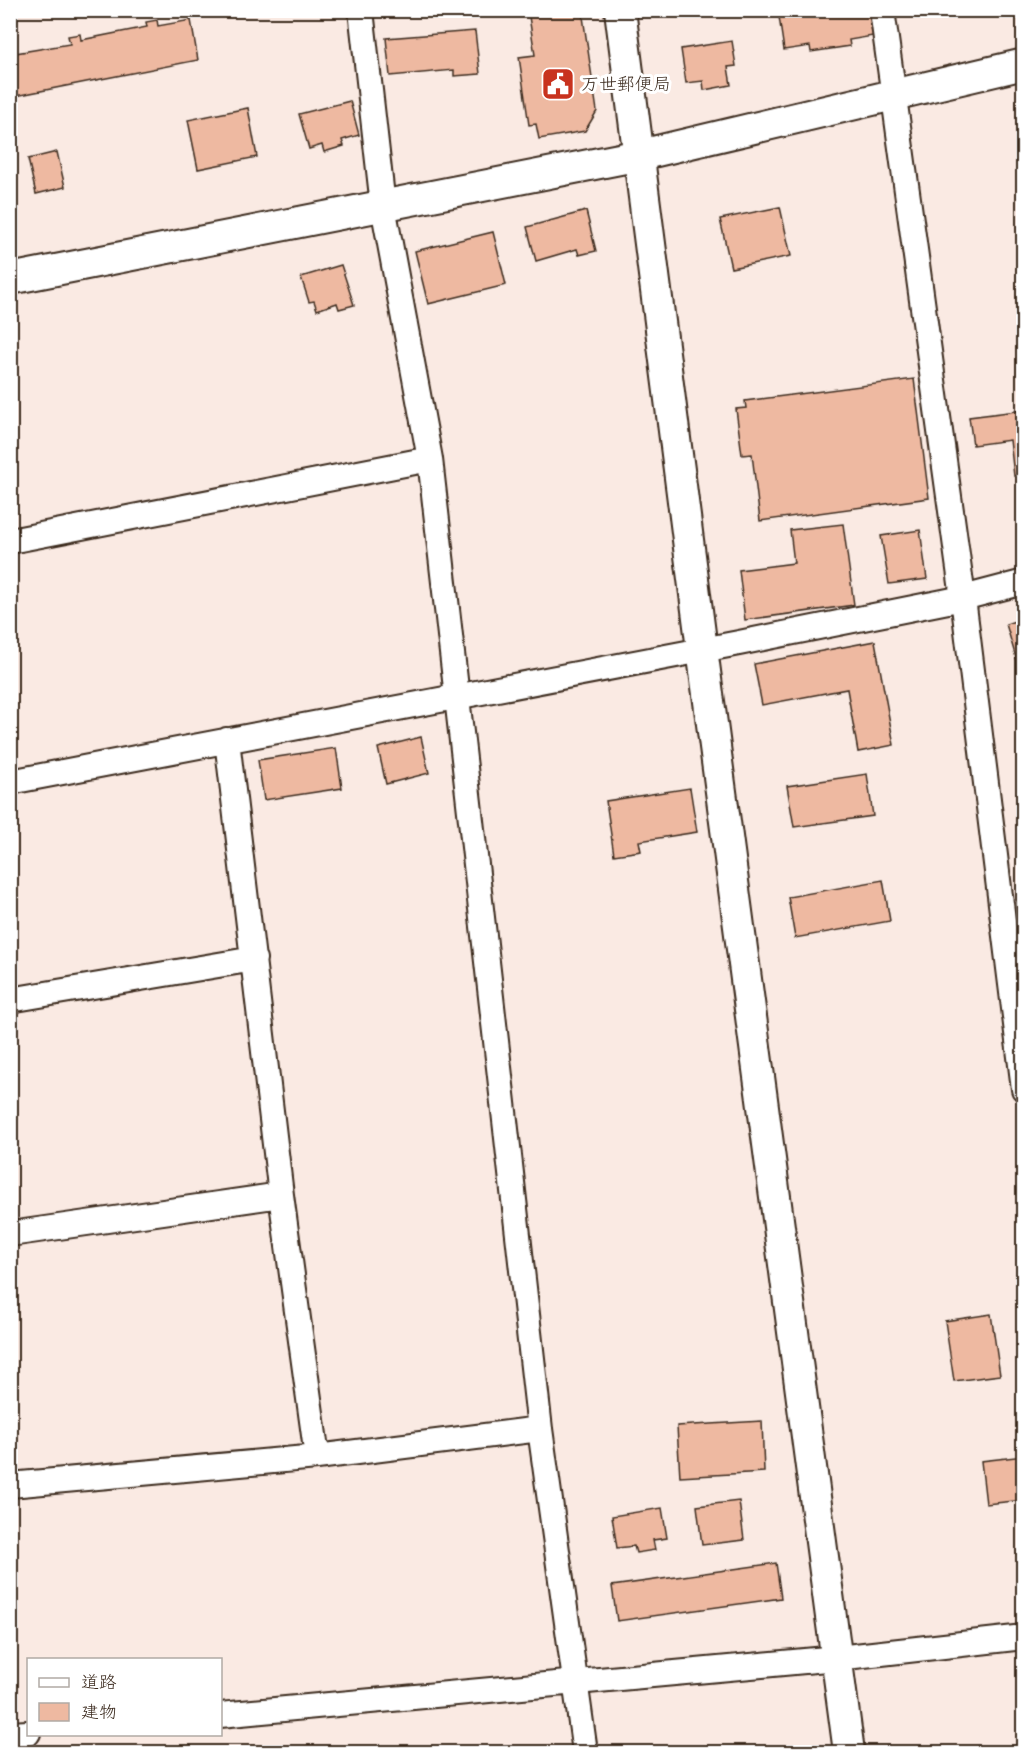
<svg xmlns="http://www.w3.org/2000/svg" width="1034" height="1763" font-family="'Balsamiq Sans','Klee One',sans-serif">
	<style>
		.building { fill: #eeb9a1; stroke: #3b2a1e; stroke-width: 1.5 }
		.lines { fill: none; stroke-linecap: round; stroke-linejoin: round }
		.minor-casing { stroke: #3b2a1e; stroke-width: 28 }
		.tertiary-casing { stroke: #3b2a1e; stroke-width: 34 }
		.minor { stroke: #fff; stroke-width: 24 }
		.tertiary { stroke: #fff; stroke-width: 30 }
		.labels { text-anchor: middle; stroke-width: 6; stroke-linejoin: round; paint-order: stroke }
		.poi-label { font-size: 18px; fill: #3b2a1e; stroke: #fff; text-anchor: start }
	</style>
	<rect width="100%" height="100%" fill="#faeae3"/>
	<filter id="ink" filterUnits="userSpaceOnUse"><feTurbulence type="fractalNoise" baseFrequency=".0167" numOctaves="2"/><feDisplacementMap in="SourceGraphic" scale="12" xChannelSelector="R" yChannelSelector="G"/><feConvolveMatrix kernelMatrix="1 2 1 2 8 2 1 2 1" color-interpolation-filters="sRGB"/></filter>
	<g filter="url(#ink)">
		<path class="building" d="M 528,10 L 582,10 L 597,111 L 585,131 L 539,139 L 536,124 L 529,125 L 519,57 L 535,55 Z
			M 778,10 L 869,10 L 873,36 L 849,40 L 850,46 L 811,52 L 810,46 L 784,50 Z
			M 157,20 L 158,26 L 191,20 L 198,60 L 10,97 L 10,54 L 70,44 L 68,36 L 80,34 L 81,40 L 147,27 L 146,22 Z
			M 475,31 L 480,74 L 454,76 L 454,70 L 390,76 L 386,38 Z
			M 732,41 L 736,66 L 728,67 L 731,85 L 704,90 L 703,81 L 686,83 L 681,49 Z
			M 350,101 L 359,135 L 342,140 L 344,146 L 324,152 L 322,145 L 309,149 L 299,114 Z
			M 248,108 L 257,157 L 198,169 L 188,120 Z
			M 57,152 L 65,187 L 36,194 L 28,159 Z
			M 780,207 L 791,256 L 731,268 L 720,219 Z
			M 586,211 L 596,251 L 579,255 L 577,249 L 536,261 L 527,227 Z
			M 493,232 L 506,285 L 428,304 L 415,251 Z
			M 341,265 L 354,305 L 339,309 L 337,303 L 317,310 L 314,301 L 309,302 L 301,277 Z
			M 914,379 L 929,498 L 760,521 L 752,454 L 742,455 L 736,409 L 746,408 L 745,401 Z
			M 1024,410 L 1024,474 L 1014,476 L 1010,440 L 973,445 L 969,417 Z
			M 843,524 L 854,605 L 745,620 L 739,570 L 794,563 L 790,530 Z
			M 920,530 L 927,579 L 889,584 L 881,536 Z
			M 1024,618 L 1024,670 L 1020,671 L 1006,624 Z
			M 875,641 L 894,745 L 858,752 L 847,689 L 762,705 L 754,664 Z
			M 421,737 L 429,773 L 386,784 L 378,748 Z
			M 336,748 L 342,788 L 264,800 L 258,760 Z
			M 867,774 L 873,816 L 794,827 L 787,786 Z
			M 690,788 L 697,832 L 639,841 L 641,851 L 614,855 L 606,801 Z
			M 883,880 L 890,921 L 795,938 L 788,897 Z
			M 991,1314 L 1000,1375 L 954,1381 L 945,1321 Z
			M 762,1421 L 764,1472 L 680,1477 L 677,1426 Z
			M 1024,1456 L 1024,1500 L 986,1504 L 981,1461 Z
			M 739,1501 L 744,1540 L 702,1545 L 697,1506 Z
			M 662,1508 L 667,1538 L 653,1540 L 655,1550 L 636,1553 L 634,1546 L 617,1548 L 612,1516 Z
			M 776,1563 L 781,1598 L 617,1621 L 612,1586 Z"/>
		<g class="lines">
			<g class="minor-casing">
				<path id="minor" d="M 361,10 L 383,206 L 430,459 L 540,1429 L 585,1752
					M 882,10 L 963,598 L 1024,1089
					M 10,541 L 430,459
					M 227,740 L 281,1195 L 317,1457
					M 10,782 L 739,643 L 963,598 L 1024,582
					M 10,1000 L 254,959
					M 10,1234 L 281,1195
					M 10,1485 L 317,1457 L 540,1429
					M 220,1715 L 837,1658 L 1024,1637
					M 10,1734 L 28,1733"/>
			</g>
			<g class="tertiary-casing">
				<path id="tertiary" d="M 620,10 L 702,649 L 849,1752
					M 10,279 L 640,155 L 1024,64"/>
			</g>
			<use href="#minor" class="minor"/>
			<use href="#tertiary" class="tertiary"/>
		</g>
	</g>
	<defs>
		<g id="civic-square" transform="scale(1.725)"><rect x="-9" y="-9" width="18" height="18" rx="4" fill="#c8321e" stroke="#fff"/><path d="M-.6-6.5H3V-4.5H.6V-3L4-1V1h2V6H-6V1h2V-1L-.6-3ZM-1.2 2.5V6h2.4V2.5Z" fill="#fff"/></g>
	</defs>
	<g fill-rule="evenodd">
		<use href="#civic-square" x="558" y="84"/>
	</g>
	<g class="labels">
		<g class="poi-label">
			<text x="581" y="90">万世郵便局</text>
		</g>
	</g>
	<rect width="1034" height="1763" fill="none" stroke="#fff" stroke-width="36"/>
	<rect x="18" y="18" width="998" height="1727" fill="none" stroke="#3b2a1e" stroke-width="2" filter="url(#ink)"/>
	<rect x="27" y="1658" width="195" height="78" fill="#ffffff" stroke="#b1aaa5" stroke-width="1.5"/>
	<rect x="39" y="1678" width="30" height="9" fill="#ffffff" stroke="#b1aaa5" stroke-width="1.5"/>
	<text x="81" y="1688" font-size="18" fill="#3b2a1e">道路</text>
	<rect x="39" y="1703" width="30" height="18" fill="#eeb9a1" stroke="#b1aaa5" stroke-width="1.5"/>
	<text x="81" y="1718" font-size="18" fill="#3b2a1e">建物</text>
</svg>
